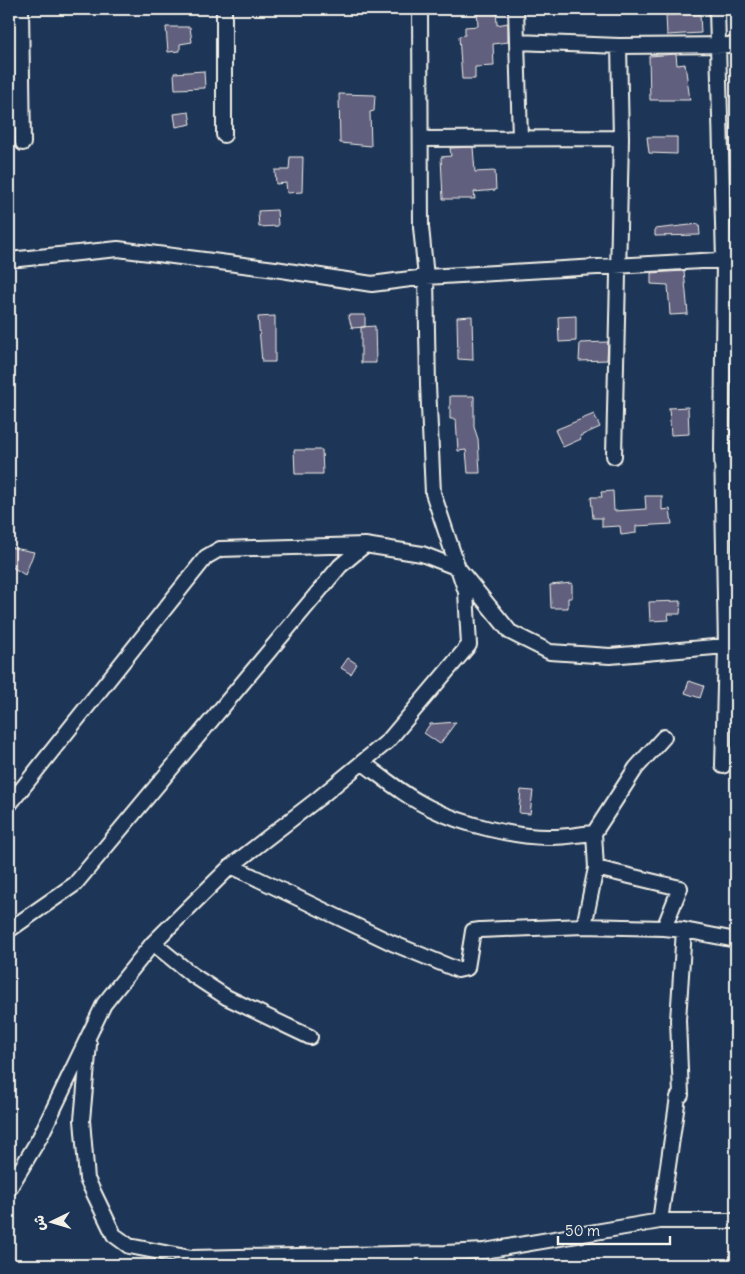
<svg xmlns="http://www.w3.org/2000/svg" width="745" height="1274" font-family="Delius,'Playpen Sans Arabic',sans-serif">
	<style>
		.building { fill: #605e7e; stroke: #f4f1e8 }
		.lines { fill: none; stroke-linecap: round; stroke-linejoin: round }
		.minor-casing { stroke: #f4f1e8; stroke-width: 18 }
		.minor { stroke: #1d3557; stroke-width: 14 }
	</style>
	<rect width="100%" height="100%" fill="#1d3557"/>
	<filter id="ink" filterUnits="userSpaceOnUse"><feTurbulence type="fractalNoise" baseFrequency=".02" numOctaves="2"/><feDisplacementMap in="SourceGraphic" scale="10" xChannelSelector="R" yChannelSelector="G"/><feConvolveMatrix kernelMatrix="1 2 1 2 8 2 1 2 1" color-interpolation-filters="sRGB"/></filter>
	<g filter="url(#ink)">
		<path class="building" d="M 477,9 L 496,9 L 497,25 L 508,23 L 508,42 L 493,44 L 494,66 L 475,67 L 475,79 L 462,79 L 459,36 L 465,35 L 465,27 L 478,26 Z
			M 700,14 L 701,33 L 667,35 L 666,15 Z
			M 166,27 L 190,27 L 192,42 L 180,44 L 180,51 L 168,52 Z
			M 676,54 L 677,65 L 685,64 L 690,100 L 650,100 L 649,56 Z
			M 204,71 L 205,88 L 175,89 L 174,73 Z
			M 339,94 L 375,95 L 374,111 L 370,112 L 371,146 L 340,143 Z
			M 189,112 L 191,124 L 176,127 L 174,114 Z
			M 647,137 L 677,137 L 677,154 L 649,153 Z
			M 473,147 L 475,172 L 495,171 L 496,190 L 474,192 L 475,199 L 443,199 L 441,157 L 451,156 L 450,148 Z
			M 290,157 L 303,157 L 302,192 L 287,193 L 286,183 L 276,184 L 275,170 L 289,170 Z
			M 277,210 L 278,226 L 259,227 L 258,211 Z
			M 699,224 L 700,235 L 655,236 L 655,229 Z
			M 684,271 L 688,314 L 670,315 L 668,285 L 651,284 L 651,273 Z
			M 348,315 L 365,315 L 365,327 L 352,328 Z
			M 275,316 L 275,362 L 262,362 L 258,317 Z
			M 472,316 L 473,360 L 458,359 L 457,317 Z
			M 576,316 L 576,341 L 559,342 L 558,317 Z
			M 375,326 L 376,363 L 361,363 L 361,327 Z
			M 608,342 L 607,360 L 579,361 L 580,343 Z
			M 450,396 L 474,396 L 474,427 L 478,439 L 480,473 L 468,473 L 466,450 L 458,451 L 456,419 L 450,419 Z
			M 688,407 L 689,434 L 671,435 L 669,408 Z
			M 594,414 L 600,427 L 580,436 L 581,439 L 563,447 L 555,430 Z
			M 294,450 L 322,450 L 323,474 L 295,474 Z
			M 613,491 L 614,511 L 646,509 L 645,496 L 662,496 L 662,510 L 670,509 L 672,524 L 636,526 L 636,533 L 621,535 L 620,526 L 602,527 L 602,518 L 593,518 L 591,497 L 602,497 L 601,492 Z
			M 9,547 L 34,552 L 25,575 L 9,565 Z
			M 572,583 L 572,598 L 568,598 L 568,608 L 551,608 L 550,585 Z
			M 681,601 L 680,614 L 668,614 L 669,620 L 650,621 L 649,602 Z
			M 348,658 L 357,664 L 351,674 L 341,668 Z
			M 689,681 L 704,686 L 700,698 L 685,693 Z
			M 456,722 L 440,744 L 424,733 L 430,724 Z
			M 521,790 L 533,791 L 530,814 L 519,813 Z"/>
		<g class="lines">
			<g class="minor-casing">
				<path id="minor" d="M 21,9 L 23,143
					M 224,9 L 224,135
					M 516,9 L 520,137
					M 717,9 L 724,259 L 722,450 L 726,646 L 723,766
					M 517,42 L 619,46 L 736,45
					M 421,139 L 621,138
					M 9,260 L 118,249 L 275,269 L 372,284 L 426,277 L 736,259
					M 614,456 L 621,138 L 619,46
					M 363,763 C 385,779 405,796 430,808 C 461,824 517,838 552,837 C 566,837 580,834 594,833
					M 9,805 L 206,557 L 220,549 L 365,545 L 422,554 L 458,568 L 510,632 L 550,652 L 610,656 L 726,646 L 736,643
					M 231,866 L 392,943 L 458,970 L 467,968 L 473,931 L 480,930 L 584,926 L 664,928 L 684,930 L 736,940
					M 596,868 L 680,888 L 664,928
					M 584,926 L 596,868 L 594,833 L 636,768 L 664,737
					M 9,930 L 75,884 L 340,566 L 365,545
					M 153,943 L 191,974 L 226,997 L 310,1037
					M 89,1044 L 82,1120 L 87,1179 L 114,1235 L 129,1246 L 191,1258 L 445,1253 L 484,1251 L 660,1221 L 678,1097 L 681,1095 L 678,1020 L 684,930
					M 9,1189 L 40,1137 L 104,1004 L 153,943 L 231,866 L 319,798 L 388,741 L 469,645 L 466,592 L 433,493 L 428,385 L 426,277 L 421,227 L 420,9
					M 660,1221 L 736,1221"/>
			</g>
			<use href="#minor" class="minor"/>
		</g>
	</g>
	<rect width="745" height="1274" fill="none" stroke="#1d3557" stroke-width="30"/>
	<rect x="15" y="15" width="715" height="1244" fill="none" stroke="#f4f1e8" stroke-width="2" filter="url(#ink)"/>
	<g transform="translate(52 1222) rotate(265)" stroke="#1d3557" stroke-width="4" paint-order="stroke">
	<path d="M0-4L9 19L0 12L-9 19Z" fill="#f4f1e8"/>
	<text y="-8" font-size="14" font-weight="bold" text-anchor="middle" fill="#f4f1e8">ش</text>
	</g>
	<path d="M558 1236v8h112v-8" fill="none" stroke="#f4f1e8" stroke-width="2.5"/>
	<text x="565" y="1236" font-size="15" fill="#f4f1e8" stroke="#1d3557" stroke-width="4" paint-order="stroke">50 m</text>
</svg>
